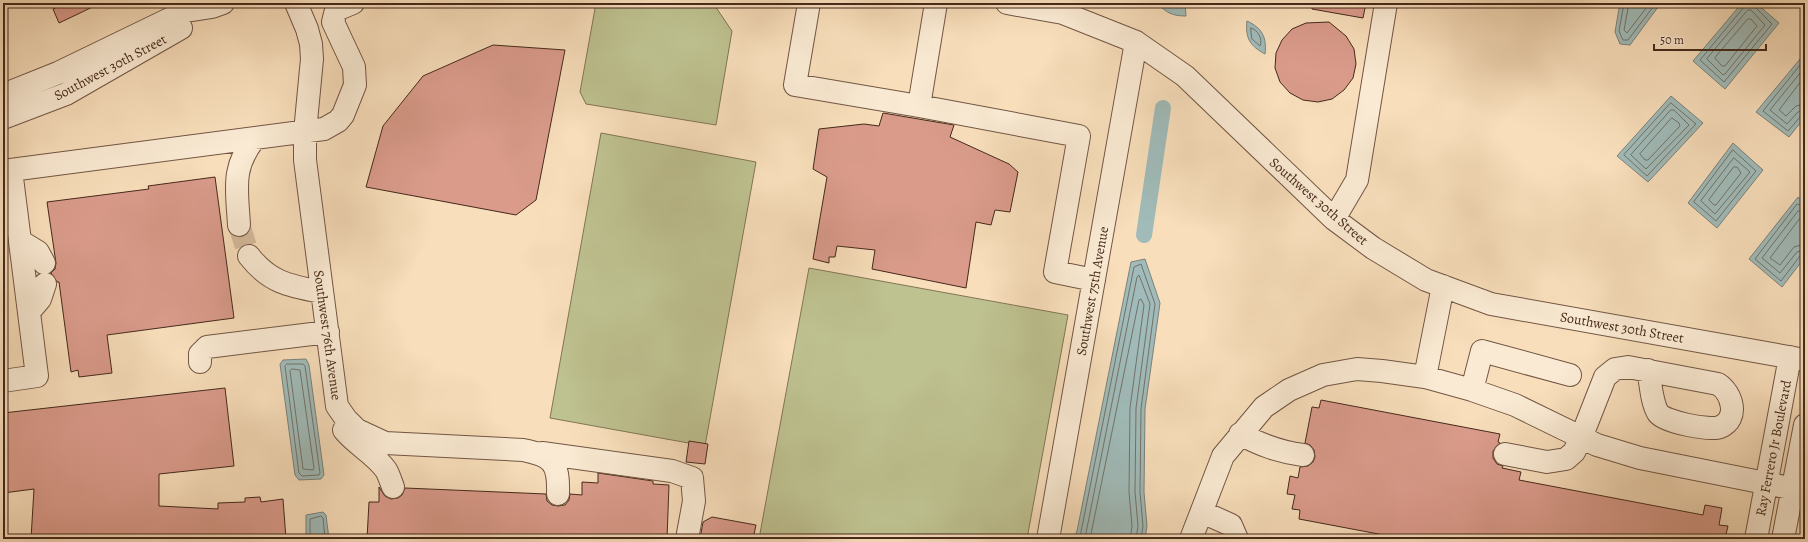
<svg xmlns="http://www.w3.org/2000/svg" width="1808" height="542" font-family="Alegreya,serif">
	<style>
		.green { fill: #bec190; stroke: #827556 }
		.water { fill: #a0bbb9; stroke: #7c817a }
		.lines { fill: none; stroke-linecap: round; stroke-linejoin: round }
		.shore { stroke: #72726a; stroke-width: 1 }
		.canal { stroke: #a0bbb9; stroke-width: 16 }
		.building { fill: #da9b8b; stroke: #45291b }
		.minor-tunnel { stroke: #d4ba9b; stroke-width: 22; stroke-dasharray: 22 11; stroke-linecap: butt }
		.minor-casing { stroke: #725643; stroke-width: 24 }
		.minor { stroke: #faead3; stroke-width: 22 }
		.labels { text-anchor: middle; stroke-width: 3; stroke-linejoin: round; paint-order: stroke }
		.street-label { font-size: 14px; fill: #45291b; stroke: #faead3 }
	</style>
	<rect width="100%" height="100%" fill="#f8debb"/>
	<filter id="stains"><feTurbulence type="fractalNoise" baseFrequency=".005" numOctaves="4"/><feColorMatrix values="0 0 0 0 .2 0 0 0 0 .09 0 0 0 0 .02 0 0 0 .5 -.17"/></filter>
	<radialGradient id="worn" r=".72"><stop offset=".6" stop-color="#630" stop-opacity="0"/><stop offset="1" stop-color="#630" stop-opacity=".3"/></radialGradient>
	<path class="green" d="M 596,3 L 713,3 L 732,31 L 716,125 L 586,104 L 580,92 Z
		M 601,133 L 756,162 L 705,446 L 550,418 Z
		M 809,268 L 1068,315 L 1027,539 L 759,539 Z"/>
	<path class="water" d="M 1157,3 L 1185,3 L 1186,16 C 1173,16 1166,13 1157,3 Z
		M 1620,3 L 1661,3 L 1630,45 L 1620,44 L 1615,32 Z
		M 1742,3 L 1756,3 L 1779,23 L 1725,89 L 1693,61 Z
		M 1247,21 C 1262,28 1267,37 1265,54 C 1250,46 1245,38 1247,21 Z
		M 1805,53 L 1805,117 L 1789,137 L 1756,112 Z
		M 1671,96 L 1703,123 L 1648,182 L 1617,156 Z
		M 1733,143 L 1763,170 L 1717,228 L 1688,203 Z
		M 1798,197 L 1805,203 L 1805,257 L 1782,287 L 1749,259 Z
		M 1145,259 L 1160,303 L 1145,409 L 1144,492 L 1147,526 L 1145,539 L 1073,539 L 1077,531 L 1131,262 Z
		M 306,359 L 309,365 L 324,475 L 321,479 L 299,480 L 295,475 L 280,364 L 283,360 Z
		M 323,512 L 326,515 L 329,539 L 306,539 L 306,515 Z"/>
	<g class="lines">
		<path class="shore" d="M 1624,3 L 1619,31 L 1623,40 L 1628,40 L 1656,3
			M 1629,3 L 1624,30 L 1627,33 L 1650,3
			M 1745,3 L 1744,7 L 1700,60 L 1724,82 L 1772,24 L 1755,7 L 1754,3
			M 1748,10 L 1751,10 L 1765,25 L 1725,74 L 1723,75 L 1707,59 Z
			M 1748,19 L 1751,19 L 1757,26 L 1725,66 L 1722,66 L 1715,58 Z
			M 1251,28 C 1258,30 1263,39 1260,46 L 1252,39 Z
			M 1805,59 L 1763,111 L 1788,131 L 1801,116 L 1805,115
			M 1805,67 L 1770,110 L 1787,124 L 1798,112 L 1805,110
			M 1805,76 L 1779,110 L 1786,116 L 1796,106 L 1805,104
			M 1671,103 L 1696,124 L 1647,176 L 1624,155 Z
			M 1671,110 L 1674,110 L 1689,125 L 1646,169 L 1631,155 Z
			M 1672,118 L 1679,123 L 1680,126 L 1648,160 L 1645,160 L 1640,154 Z
			M 1733,150 L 1756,171 L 1716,221 L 1694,202 Z
			M 1734,158 L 1750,172 L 1715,214 L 1701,201 Z
			M 1734,167 L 1737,167 L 1741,173 L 1716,205 L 1714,205 L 1709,200 Z
			M 1805,206 L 1797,204 L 1755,259 L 1781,281 L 1800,256 L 1805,255
			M 1805,211 L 1798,211 L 1762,258 L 1780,273 L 1797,252 L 1805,250
			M 1805,217 L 1800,218 L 1770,258 L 1780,265 L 1794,247 L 1805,244
			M 287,364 L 303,364 L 305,366 L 320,473 L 319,475 L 302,476 L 299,473 L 285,366 Z
			M 292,369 L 300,370 L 314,468 L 313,470 L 303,469 L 290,371 Z
			M 310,539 L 310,519 L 321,516 L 323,518 L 325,539
			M 1078,539 L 1081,532 L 1134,267 L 1141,264 L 1155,304 L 1141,409 L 1140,492 L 1143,526 L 1141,539
			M 1084,539 L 1086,533 L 1137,277 L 1139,275 L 1150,304 L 1136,408 L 1135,492 L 1138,526 L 1136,539
			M 1090,539 L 1139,300 L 1141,299 L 1144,305 L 1130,408 L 1129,492 L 1132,526 L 1130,539"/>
		<path class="canal" d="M 1144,235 L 1163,108"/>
	</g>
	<path class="building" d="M 66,3 L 101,3 L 59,23 L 53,9 Z
		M 1312,3 L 1366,3 L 1363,18 L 1312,9 Z
		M 1329,22 L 1346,36 L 1354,49 L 1356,64 L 1353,78 L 1344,90 L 1332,99 L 1318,102 L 1303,100 L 1290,93 L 1280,82 L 1275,68 L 1276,53 L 1282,40 L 1292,29 L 1306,23 Z
		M 493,45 L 565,50 L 536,200 L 516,215 L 366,187 L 383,126 L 423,76 Z
		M 883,113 L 954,125 L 950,137 L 1009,164 L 1018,172 L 1010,212 L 995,210 L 991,225 L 976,222 L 966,288 L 872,269 L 875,250 L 837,246 L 835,257 L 829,257 L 829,263 L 813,259 L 827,177 L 813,169 L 819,129 L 864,124 L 879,126 Z
		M 215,177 L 234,318 L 107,335 L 112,373 L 79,377 L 78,370 L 71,372 L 59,282 L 57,282 L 51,273 L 55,269 L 56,263 L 47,202 L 149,189 L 148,186 Z
		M 225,388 L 234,466 L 159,474 L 159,506 L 218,509 L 218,503 L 245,502 L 245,498 L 260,497 L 261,502 L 283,499 L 286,539 L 31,539 L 34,489 L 3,493 L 3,413 Z
		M 1321,400 L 1500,434 L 1498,442 L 1500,443 L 1493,451 L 1493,458 L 1497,464 L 1503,466 L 1502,468 L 1521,472 L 1519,480 L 1703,515 L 1705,505 L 1722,508 L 1719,525 L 1728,526 L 1725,539 L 1405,539 L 1299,519 L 1300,510 L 1292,509 L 1295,495 L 1287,494 L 1290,476 L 1298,478 L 1300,467 L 1308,466 L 1313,462 L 1315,457 L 1314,450 L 1310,445 L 1305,443 L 1312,407 L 1319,408 Z
		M 689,441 L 708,444 L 705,464 L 686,462 Z
		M 598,473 L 653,481 L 653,484 L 669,485 L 667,539 L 367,539 L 369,502 L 379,502 L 379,487 L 385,496 L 391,499 L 398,498 L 402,495 L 405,488 L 546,494 L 547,501 L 552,505 L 558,506 L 565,505 L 569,500 L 570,494 L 582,495 L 582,482 L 598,483 Z
		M 712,517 L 756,525 L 753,539 L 700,539 L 703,522 Z"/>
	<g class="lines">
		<path class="minor-tunnel" d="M 239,225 L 249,256"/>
		<g class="minor-casing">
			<path id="minor" d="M 296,3 L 307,29 L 311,44 L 312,59 L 305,132 L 305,160 L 337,406 L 346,419 L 357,430 L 385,443 L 523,450 C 553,456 559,463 558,494
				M 809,3 L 795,85 L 919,106 L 1079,136 L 1055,272 L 1094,280
				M 1007,3 L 1063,13 L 1136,42 L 1185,76 L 1334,219 L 1373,248 L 1426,280 L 1491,304 L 1805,360
				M 3,95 L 58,73 L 186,11 L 212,7 L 223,3
				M 919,106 L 936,3
				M 3,118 L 66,94 L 181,28
				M 3,171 L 324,129 L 338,121 L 343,115 L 355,85 L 354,67 L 333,22 L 336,10 L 353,3
				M 1334,219 L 1357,180 L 1386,3
				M 239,225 C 237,189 231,168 255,138
				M 20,241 L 38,252 L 44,263
				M 249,256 C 270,283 290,286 322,292
				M 29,312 L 40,299 L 45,284
				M 200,362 L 200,354 L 207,347 L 328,332
				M 1425,377 L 1443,286
				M 3,381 L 37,376 L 11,170
				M 1472,390 L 1482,351 L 1570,375
				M 344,430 C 356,445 375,454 386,470 C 389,475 391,482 393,487
				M 1240,434 C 1261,445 1279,452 1303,455
				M 542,453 L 672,471 L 692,478 L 694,501 L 687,539
				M 1505,454 L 1547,462 L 1566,459 L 1574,452 L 1581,438 L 1605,377 L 1615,369 L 1628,367 L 1718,384 C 1732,393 1740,419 1720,427 C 1710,431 1664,422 1658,413 C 1651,401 1651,383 1648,370
				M 1202,512 L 1231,525 L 1237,539
				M 1048,539 L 1136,42
				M 1191,539 L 1223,456 L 1264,407 L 1289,390 L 1323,375 L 1357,369 L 1382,371 L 1425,377 L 1472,390 L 1515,405 L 1597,445 L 1640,458 L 1805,491
				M 1756,539 L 1790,357
				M 1783,539 L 1805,425"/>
		</g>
		<use href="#minor" class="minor"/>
	</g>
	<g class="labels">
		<g class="street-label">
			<text transform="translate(110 67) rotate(-28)" y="5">Southwest 30th Street</text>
			<text transform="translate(1319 201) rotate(41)" y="5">Southwest 30th Street</text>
			<text transform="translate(1092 291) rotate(-80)" y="5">Southwest 75th Avenue</text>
			<text transform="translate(1622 327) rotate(10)" y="5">Southwest 30th Street</text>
			<text transform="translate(328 335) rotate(82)" y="5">Southwest 76th Avenue</text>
			<text transform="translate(1773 448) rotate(-79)" y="5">Ray Ferrero Jr Boulevard</text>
		</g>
	</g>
	<rect width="1808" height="542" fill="none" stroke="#f8debb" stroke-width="16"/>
	<rect x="4" y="4" width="1800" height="534" fill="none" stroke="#45291b" stroke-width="2"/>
	<rect x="8" y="8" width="1792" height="526" fill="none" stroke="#45291b"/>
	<path d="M1654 44v6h112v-6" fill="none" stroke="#45291b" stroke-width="2"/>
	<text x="1660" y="44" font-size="12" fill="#45291b" stroke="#faead3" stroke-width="3" paint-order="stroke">50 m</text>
	<rect width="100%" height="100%" filter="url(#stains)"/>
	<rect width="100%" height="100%" fill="url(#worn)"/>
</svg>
